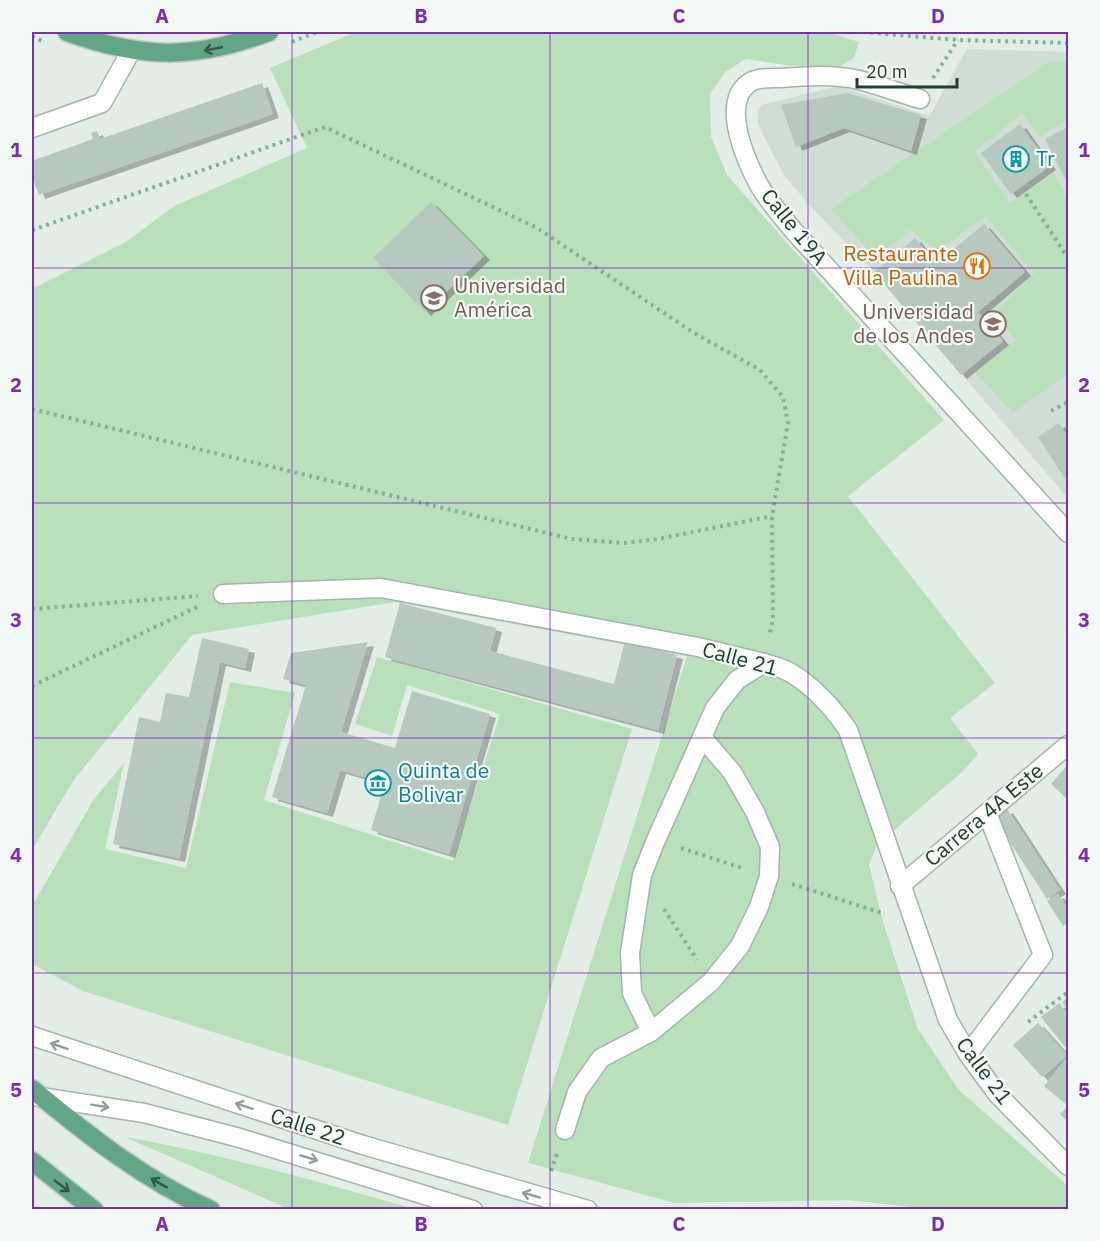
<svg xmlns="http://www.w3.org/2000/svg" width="1100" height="1241" font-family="'IBM Plex Sans',sans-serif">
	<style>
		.built { fill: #d0ddd4 }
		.green { fill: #b9e0bb }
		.building { fill: #b7c8be; filter: url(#shadow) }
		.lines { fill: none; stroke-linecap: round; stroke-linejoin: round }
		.service-casing { stroke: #a4b5ac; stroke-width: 21 }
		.minor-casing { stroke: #a4b5ac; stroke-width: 21 }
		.tertiary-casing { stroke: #a4b5ac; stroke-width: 21 }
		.primary-casing { stroke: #c1c9c5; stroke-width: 21 }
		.path { stroke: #80b398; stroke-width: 4; stroke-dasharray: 3 4.5; stroke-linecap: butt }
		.service { stroke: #fff; stroke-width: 18 }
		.minor { stroke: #fff; stroke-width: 18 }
		.tertiary { stroke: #fff; stroke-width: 18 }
		.primary { stroke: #63a686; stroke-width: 18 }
		.oneway { stroke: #325946 }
		.oneway2 { stroke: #909f98 }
		.grid { fill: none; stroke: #7b2cbf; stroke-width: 1.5; stroke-opacity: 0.55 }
		.labels { text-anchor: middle; stroke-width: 4.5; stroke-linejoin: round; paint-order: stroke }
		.culture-label { font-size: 21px; fill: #0d838f; stroke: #f3f9f5; text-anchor: start }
		.street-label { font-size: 21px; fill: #213f30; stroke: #f3f9f5 }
		.food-label { font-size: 21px; fill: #c56008; stroke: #f3f9f5; text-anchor: end }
		.education-label { font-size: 21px; fill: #785e54; stroke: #f3f9f5; text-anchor: start }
		.neatline { fill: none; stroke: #7b2cbf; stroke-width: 2 }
		.grid-label { font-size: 20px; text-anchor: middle; font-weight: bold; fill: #7b2cbf }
	</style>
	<defs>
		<filter id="shadow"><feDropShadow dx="6" dy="4" stdDeviation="0" flood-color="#0004"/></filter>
	</defs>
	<rect width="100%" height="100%" fill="#e2ede6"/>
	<path class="built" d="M 967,49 L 1068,52 L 1068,498 L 874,272 L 812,208 L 784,175 L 762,133 L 758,123 L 758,110 L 762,105 L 838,86 L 929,116 Z"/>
	<path class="green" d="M 356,32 L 827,32 L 859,42 L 854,58 L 835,69 L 785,65 L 746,59 L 725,72 L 710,94 L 711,137 L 727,175 L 944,420 L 848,496 L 995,683 L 950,718 L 978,754 L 962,772 L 877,845 L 869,865 L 883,922 L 918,1029 L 958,1089 L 1068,1186 L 1068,1209 L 938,1210 L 848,1200 L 675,1203 L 528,1163 L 687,656 L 395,602 L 192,635 L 73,781 L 32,850 L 32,289 L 126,242 L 174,206 L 307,148 L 270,68 Z
		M 1051,61 L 1068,62 L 1068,120 L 1039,136 L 1022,113 L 974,152 L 1010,203 L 1054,173 L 1068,200 L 1068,374 L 1013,413 L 975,373 L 1016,340 L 995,312 L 1034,273 L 986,216 L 937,251 L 910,230 L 876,258 L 831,209 Z
		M 377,657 L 632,729 L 508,1125 L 83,991 L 32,964 L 32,906 L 94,799 L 124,763 L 105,849 L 186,868 L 230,682 L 295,693 L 264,800 L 453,861 L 500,714 L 407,685 L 392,736 L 355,724 Z
		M 125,1137 C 223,1154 319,1182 415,1209 L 289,1209 Z"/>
	<path class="building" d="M 262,83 L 273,114 L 39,195 L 32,176 L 32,161 L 93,139 L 91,133 L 97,131 L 100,139 Z
		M 847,93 L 921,115 L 911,151 L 844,128 L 796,147 L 781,105 Z
		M 1020,124 L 1050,166 L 1011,194 L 981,153 Z
		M 1068,127 L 1068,184 L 1045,139 Z
		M 431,202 L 484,256 L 425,312 L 373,258 Z
		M 984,224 L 1025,272 L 978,312 L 1003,341 L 961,375 L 874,272 L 915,238 L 936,264 Z
		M 1059,423 L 1068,437 L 1068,484 L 1038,437 Z
		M 400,603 L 496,628 L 490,651 L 614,684 L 625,641 L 677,655 L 658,730 L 385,657 Z
		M 202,638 L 249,649 L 245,668 L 220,662 L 179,858 L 113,844 L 139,717 L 160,722 L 166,693 L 189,697 Z
		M 368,642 L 341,732 L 395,748 L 412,691 L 490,714 L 449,854 L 371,830 L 385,783 L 340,770 L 327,813 L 272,797 L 306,685 L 283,679 L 291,653 Z
		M 1068,764 L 1068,800 L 1051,784 Z
		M 1007,809 L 1060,890 L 1047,899 L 994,818 Z
		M 1058,894 L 1068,909 L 1068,922 L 1063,926 L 1047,901 Z
		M 1068,997 L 1068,1011 L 1062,1002 Z
		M 1059,1003 L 1068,1015 L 1068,1044 L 1065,1047 L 1041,1017 Z
		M 1038,1023 L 1067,1055 L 1042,1077 L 1013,1045 Z
		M 1068,1057 L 1068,1103 L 1067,1105 L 1044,1086 Z
		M 1068,1106 L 1068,1122 L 1060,1114 Z"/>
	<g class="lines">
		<g class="service-casing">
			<path id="service" d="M 32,128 L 102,103 L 131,51
				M 223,594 L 381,588 L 698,647 L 764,663
				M 651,1032 L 632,993 L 630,953 L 642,875 L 656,840 L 715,708 L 737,680 L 764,663
				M 565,1130 L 577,1092 L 601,1058 L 651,1032 L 711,982 L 740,946 L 759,907 L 769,876 L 770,847 L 755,812 L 732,772 L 702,737"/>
		</g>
		<g class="minor-casing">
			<path id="minor" d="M 920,99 C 900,93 879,85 859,80 C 833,74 807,76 781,78 C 771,78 757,77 749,83 C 720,103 746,161 759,185 C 768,201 781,215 792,229 L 1068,533
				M 764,663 C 773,666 783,668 791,673 C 813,686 834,709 848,730 L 948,1020 L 968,1054 L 998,1095 L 1068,1166
				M 900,886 L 1068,745
				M 968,1054 L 1043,955 L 987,813"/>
		</g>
		<g class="tertiary-casing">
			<path id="tertiary" d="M 32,1036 L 363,1145 L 588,1210
				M 34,1096 L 144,1113 L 240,1138 L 473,1210"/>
		</g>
		<g class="primary-casing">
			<path id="primary" d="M 67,32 C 142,59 194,60 269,32
				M 32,1089 C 89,1136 143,1179 211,1210
				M 32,1161 L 94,1210"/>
		</g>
		<path class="path" d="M 863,32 L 958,40 L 1068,43
			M 32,36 L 42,41
			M 292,42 L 317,32
			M 933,78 L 958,40
			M 1026,194 L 1068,258
			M 32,230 L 325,127 L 537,228 L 694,333 L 760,370 L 783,397 L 788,423 L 772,516 L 773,619 L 769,637
			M 32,409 L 572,539 L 624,543 L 658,539 L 772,516
			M 1051,411 L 1068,402
			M 32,609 L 198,596
			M 32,686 L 201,605
			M 681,848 L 745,869
			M 792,884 L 885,914
			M 664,909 L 697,960
			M 1028,1022 L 1068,992
			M 551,1171 L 557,1153"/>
		<use href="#service" class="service"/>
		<use href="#minor" class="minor"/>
		<use href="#tertiary" class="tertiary"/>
		<use href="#primary" class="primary"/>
	</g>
	<defs><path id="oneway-shaft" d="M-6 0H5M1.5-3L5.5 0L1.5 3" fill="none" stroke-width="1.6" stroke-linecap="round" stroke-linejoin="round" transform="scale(1.5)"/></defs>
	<g class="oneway">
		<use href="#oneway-shaft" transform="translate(213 49) rotate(169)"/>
		<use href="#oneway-shaft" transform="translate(159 1183) rotate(-151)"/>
		<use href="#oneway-shaft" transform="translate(62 1186) rotate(37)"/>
	</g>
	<g class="oneway2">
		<use href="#oneway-shaft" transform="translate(59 1046) rotate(-161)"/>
		<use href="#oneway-shaft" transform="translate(100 1106) rotate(9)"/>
		<use href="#oneway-shaft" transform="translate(244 1106) rotate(-162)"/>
		<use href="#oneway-shaft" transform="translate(309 1158) rotate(17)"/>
		<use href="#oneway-shaft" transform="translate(531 1195) rotate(-164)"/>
	</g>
	<path class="grid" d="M 292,32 L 292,1210M 550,32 L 550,1210M 808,32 L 808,1210M 32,268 L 1068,268M 32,503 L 1068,503M 32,738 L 1068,738M 32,973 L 1068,973"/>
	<defs>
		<g id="building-ring" transform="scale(1.35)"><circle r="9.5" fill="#f3f9f5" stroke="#0f9aa8" stroke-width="1.5"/><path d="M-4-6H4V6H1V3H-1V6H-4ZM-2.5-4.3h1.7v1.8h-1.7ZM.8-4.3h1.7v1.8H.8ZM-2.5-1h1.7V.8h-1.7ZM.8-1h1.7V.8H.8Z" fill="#0f9aa8"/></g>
		<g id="restaurant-ring" transform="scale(1.35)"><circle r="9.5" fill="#f3f9f5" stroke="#e8710a" stroke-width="1.5"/><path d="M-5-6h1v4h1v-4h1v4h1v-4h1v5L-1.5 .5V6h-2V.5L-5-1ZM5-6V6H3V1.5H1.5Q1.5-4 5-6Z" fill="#e8710a"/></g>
		<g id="university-ring" transform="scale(1.35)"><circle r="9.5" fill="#f3f9f5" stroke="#8d6e63" stroke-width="1.5"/><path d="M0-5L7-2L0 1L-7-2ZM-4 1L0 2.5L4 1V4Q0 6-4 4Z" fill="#8d6e63"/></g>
		<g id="museum-ring" transform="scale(1.35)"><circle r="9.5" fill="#f3f9f5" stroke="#0f9aa8" stroke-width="1.5"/><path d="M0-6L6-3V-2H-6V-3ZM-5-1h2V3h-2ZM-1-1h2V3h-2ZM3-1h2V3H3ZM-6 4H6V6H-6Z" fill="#0f9aa8"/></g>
	</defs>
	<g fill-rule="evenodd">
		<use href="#building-ring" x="1016" y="159"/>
		<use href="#restaurant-ring" x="977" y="266"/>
		<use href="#university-ring" x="434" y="298"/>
		<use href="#university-ring" x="993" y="324"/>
		<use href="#museum-ring" x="378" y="783"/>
	</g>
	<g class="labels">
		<g class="culture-label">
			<text x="1036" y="166">Tr</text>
			<text x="398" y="778">Quinta de<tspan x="398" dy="24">Bolivar</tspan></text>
		</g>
		<g class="street-label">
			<text transform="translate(794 227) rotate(51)" y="7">Calle 19A</text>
			<text transform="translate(740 659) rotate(15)" y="7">Calle 21</text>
			<text transform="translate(984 815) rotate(-40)" y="7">Carrera 4A Este</text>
			<text transform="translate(984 1071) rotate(53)" y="7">Calle 21</text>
			<text transform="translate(308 1127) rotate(18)" y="7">Calle 22</text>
		</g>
		<g class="food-label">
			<text x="958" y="261">Restaurante<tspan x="958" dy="24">Villa Paulina</tspan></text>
		</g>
		<g class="education-label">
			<text x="454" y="293">Universidad<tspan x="454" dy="24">América</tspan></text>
			<text x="974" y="319" text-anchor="end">Universidad<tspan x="974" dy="24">de los Andes</tspan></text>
		</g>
	</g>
	<rect width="1100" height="1241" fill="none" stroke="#f3f9f5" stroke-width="66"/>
	<path d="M857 78v9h100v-9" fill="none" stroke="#213f30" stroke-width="3"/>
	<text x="866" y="78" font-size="18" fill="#213f30" stroke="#f3f9f5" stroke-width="4.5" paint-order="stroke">20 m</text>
	<rect x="33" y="33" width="1034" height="1175" class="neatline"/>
	<g class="grid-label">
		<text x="162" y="23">A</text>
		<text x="421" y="23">B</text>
		<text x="679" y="23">C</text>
		<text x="938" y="23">D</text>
		<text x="16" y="157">1</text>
		<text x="1084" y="157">1</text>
		<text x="16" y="392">2</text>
		<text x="1084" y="392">2</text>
		<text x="16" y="627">3</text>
		<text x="1084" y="627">3</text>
		<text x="16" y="862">4</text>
		<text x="1084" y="862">4</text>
		<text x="16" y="1097">5</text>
		<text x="1084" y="1097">5</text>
		<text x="162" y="1231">A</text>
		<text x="421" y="1231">B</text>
		<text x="679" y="1231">C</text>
		<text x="938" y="1231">D</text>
	</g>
</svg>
